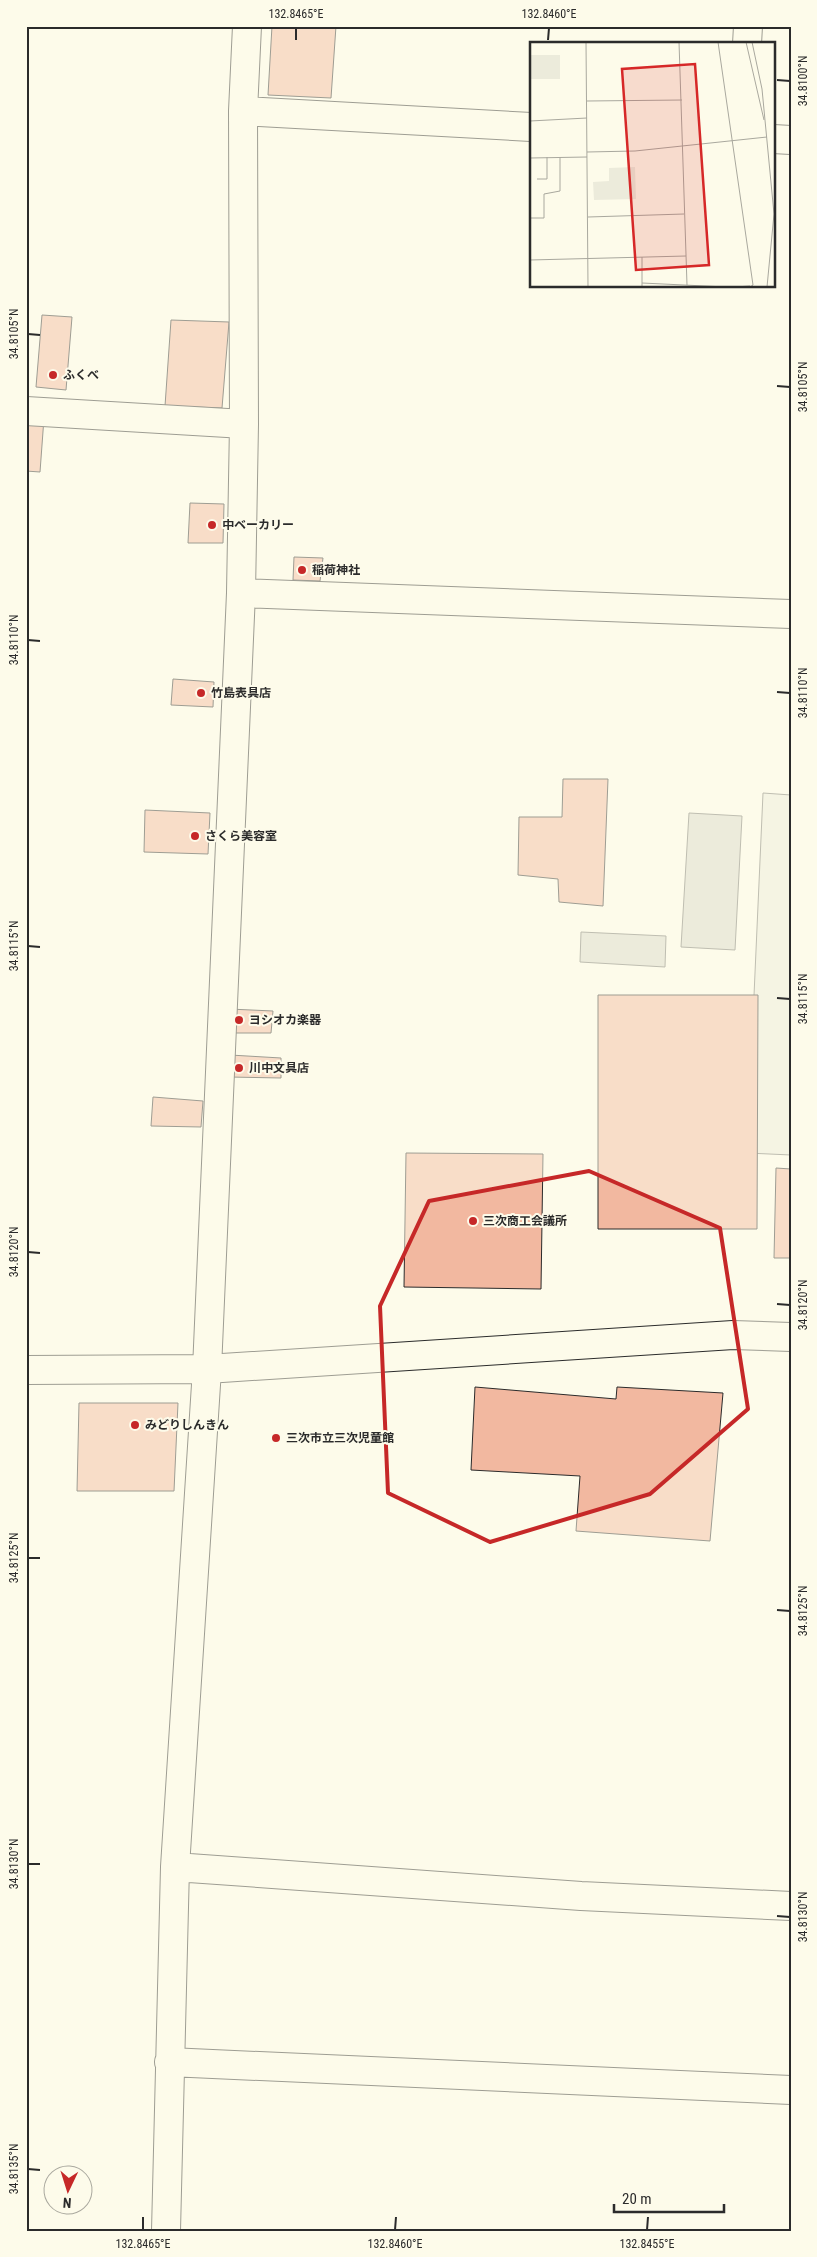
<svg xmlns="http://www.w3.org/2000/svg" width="817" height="2257" font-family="'Roboto Condensed','Noto Sans JP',sans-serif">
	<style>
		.green { fill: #ecebdb; stroke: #74746e }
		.water { fill: #d8d7c9; stroke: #74746e }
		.building { fill: #f2b8a0; stroke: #2b2b2b }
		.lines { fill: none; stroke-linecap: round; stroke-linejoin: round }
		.minor-casing { stroke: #2b2b2b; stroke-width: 30 }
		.minor { stroke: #fdfbea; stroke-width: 28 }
		.marked { fill: none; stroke: #c62828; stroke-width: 4; stroke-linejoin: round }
		.ticks { fill: none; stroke: #2b2b2b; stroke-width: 2 }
		.poi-dot { fill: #c62828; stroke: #fdfbea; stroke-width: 2 }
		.labels { text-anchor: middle; stroke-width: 4; stroke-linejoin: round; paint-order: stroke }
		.poi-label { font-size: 12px; font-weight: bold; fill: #2b2b2b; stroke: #fdfbea; text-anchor: start }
		.inset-road { fill: none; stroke: #a9a89e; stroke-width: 1 }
		.view { fill: #d62828; fill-opacity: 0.15; stroke: #d62828; stroke-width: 2.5 }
		.inset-edge { fill: none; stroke: #2b2b2b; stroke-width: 2.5 }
		.neatline { fill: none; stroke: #2b2b2b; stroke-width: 2 }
		.ticks-label { font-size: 12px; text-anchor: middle; fill: #2b2b2b }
	</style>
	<rect width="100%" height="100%" fill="#fdfbea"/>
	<path class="green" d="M 763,793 L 791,795 L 791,1155 L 747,1153 Z"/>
	<path class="water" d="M 689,813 L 742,816 L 735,950 L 681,947 Z
		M 581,932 L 666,936 L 665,967 L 580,962 Z"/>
	<path class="building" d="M 272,26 L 336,26 L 331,98 L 268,95 Z
		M 42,315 L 72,317 L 66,390 L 36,387 Z
		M 171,320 L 229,322 L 222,408 L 165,406 Z
		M 26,417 L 44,418 L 40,472 L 26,471 Z
		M 190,503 L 224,504 L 223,543 L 188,543 Z
		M 294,557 L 323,558 L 320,581 L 293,580 Z
		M 173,679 L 214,682 L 213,707 L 171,705 Z
		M 563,779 L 608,779 L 603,906 L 559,902 L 558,879 L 518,875 L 519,817 L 562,817 Z
		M 145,810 L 210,813 L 208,854 L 144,852 Z
		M 598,995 L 758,995 L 757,1229 L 598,1229 Z
		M 229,1009 L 273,1011 L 271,1033 L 229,1033 Z
		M 230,1055 L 281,1058 L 281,1078 L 229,1077 Z
		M 153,1097 L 203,1101 L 201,1127 L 151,1126 Z
		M 406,1153 L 543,1154 L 541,1289 L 404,1287 Z
		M 776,1168 L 791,1169 L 791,1258 L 774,1258 Z
		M 475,1387 L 616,1399 L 617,1387 L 723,1393 L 710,1541 L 576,1531 L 580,1476 L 471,1470 Z
		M 79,1403 L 178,1403 L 174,1491 L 77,1491 Z"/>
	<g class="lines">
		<g class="minor-casing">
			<path id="minor" d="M 747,44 L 748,26
				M 243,111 L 531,127
				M 773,139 L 791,140
				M 26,411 L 244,424
				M 241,593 L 791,614
				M 26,1370 L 207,1369 L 733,1335 L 791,1337
				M 175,1867 L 581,1896 L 791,1906
				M 169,2062 L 791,2090
				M 166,2231 L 175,1867 L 207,1369 L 241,593 L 244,424 L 243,111 L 247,26"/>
		</g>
		<use href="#minor" class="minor"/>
	</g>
	<path d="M0 0H817V2257H0ZM 589,1171 L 720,1228 L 748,1409 L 650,1494 L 490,1542 L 388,1493 L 380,1306 L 429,1201 Z" fill="#fdfbea" fill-opacity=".55" fill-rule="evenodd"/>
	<path class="marked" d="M 589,1171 L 720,1228 L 748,1409 L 650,1494 L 490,1542 L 388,1493 L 380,1306 L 429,1201 Z"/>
	<path class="ticks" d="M 296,40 L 296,28M 548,40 L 549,28M 777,80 L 790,81M 28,334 L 40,335M 777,386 L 790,387M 28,640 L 40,641M 777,692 L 790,693M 28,946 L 40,947M 777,998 L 790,999M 28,1252 L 40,1253M 777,1304 L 790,1305M 28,1558 L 40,1558M 777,1610 L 790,1611M 28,1864 L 40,1864M 777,1916 L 790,1917M 28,2169 L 40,2170M 143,2230 L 143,2217M 395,2230 L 396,2217M 647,2230 L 648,2217"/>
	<g class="poi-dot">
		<circle cx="53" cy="375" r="5"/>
		<circle cx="212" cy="525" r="5"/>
		<circle cx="302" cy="570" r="5"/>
		<circle cx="201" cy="693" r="5"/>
		<circle cx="195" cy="836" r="5"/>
		<circle cx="239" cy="1020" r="5"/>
		<circle cx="239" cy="1068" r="5"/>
		<circle cx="473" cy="1221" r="5"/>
		<circle cx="135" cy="1425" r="5"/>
		<circle cx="276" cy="1438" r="5"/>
	</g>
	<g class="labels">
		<g class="poi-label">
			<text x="63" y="379">ふくべ</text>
			<text x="222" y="529">中ベーカリー</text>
			<text x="312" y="574">稲荷神社</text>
			<text x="211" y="697">竹島表具店</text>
			<text x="205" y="840">さくら美容室</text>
			<text x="249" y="1024">ヨシオカ楽器</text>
			<text x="249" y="1072">川中文具店</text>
			<text x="483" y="1225">三次商工会議所</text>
			<text x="145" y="1429">みどりしんきん</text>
			<text x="286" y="1442">三次市立三次児童館</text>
		</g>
	</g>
	<g transform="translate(530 42)">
		<rect width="245" height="245" fill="#fdfbea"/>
		<path d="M 30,13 L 30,37 L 0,37 L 0,13 ZM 105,125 L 106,157 L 64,158 L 63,140 L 79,139 L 79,126 Z" fill="#ecebdb"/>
		<path class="inset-road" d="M 56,0 L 58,245M 149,0 L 157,243M 188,0 L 223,243 L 220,245M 216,0 L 234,78M 222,0 L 232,47 L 244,172 L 237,245M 57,59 L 152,58M 0,79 L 57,76M 57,110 L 105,109 L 237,95M 0,116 L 57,115M 7,137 L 17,137 L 17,115M 58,175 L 154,172M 0,176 L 14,176 L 14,152 L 30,149 L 30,115M 112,215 L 112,245M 0,218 L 156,214M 112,241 L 196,245M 205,245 L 220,244"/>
		<path class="view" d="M 165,22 L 179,223 L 106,228 L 92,27 Z"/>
		<rect width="245" height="245" class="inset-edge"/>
	</g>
	<rect width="817" height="2257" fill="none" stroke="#fdfbea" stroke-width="55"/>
	<g transform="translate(68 2190) rotate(184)"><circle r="24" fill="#fdfbea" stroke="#a9a89e"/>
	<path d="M0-4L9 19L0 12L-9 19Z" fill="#c62828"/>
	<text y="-8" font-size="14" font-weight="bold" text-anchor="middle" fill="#2b2b2b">N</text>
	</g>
	<path d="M614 2204v8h110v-8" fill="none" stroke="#2b2b2b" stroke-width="2.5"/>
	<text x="622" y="2204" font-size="15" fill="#2b2b2b" stroke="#fdfbea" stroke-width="4" paint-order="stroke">20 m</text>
	<rect x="28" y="28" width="762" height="2202" class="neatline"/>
	<g class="ticks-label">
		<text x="296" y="18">132.8465°E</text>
		<text x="549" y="18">132.8460°E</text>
		<text transform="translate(803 81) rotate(-90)" y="4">34.8100°N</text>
		<text transform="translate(14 334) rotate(-90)" y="4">34.8105°N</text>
		<text transform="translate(803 387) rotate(-90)" y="4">34.8105°N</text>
		<text transform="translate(14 640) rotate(-90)" y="4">34.8110°N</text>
		<text transform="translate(803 693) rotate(-90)" y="4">34.8110°N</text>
		<text transform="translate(14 946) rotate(-90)" y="4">34.8115°N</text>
		<text transform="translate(803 999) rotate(-90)" y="4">34.8115°N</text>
		<text transform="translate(14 1252) rotate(-90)" y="4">34.8120°N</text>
		<text transform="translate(803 1305) rotate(-90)" y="4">34.8120°N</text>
		<text transform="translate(14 1558) rotate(-90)" y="4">34.8125°N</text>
		<text transform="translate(803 1611) rotate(-90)" y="4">34.8125°N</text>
		<text transform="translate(14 1864) rotate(-90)" y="4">34.8130°N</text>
		<text transform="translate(803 1917) rotate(-90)" y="4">34.8130°N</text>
		<text transform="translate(14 2169) rotate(-90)" y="4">34.8135°N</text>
		<text x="143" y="2248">132.8465°E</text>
		<text x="395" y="2248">132.8460°E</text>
		<text x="647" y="2248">132.8455°E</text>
	</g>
</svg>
